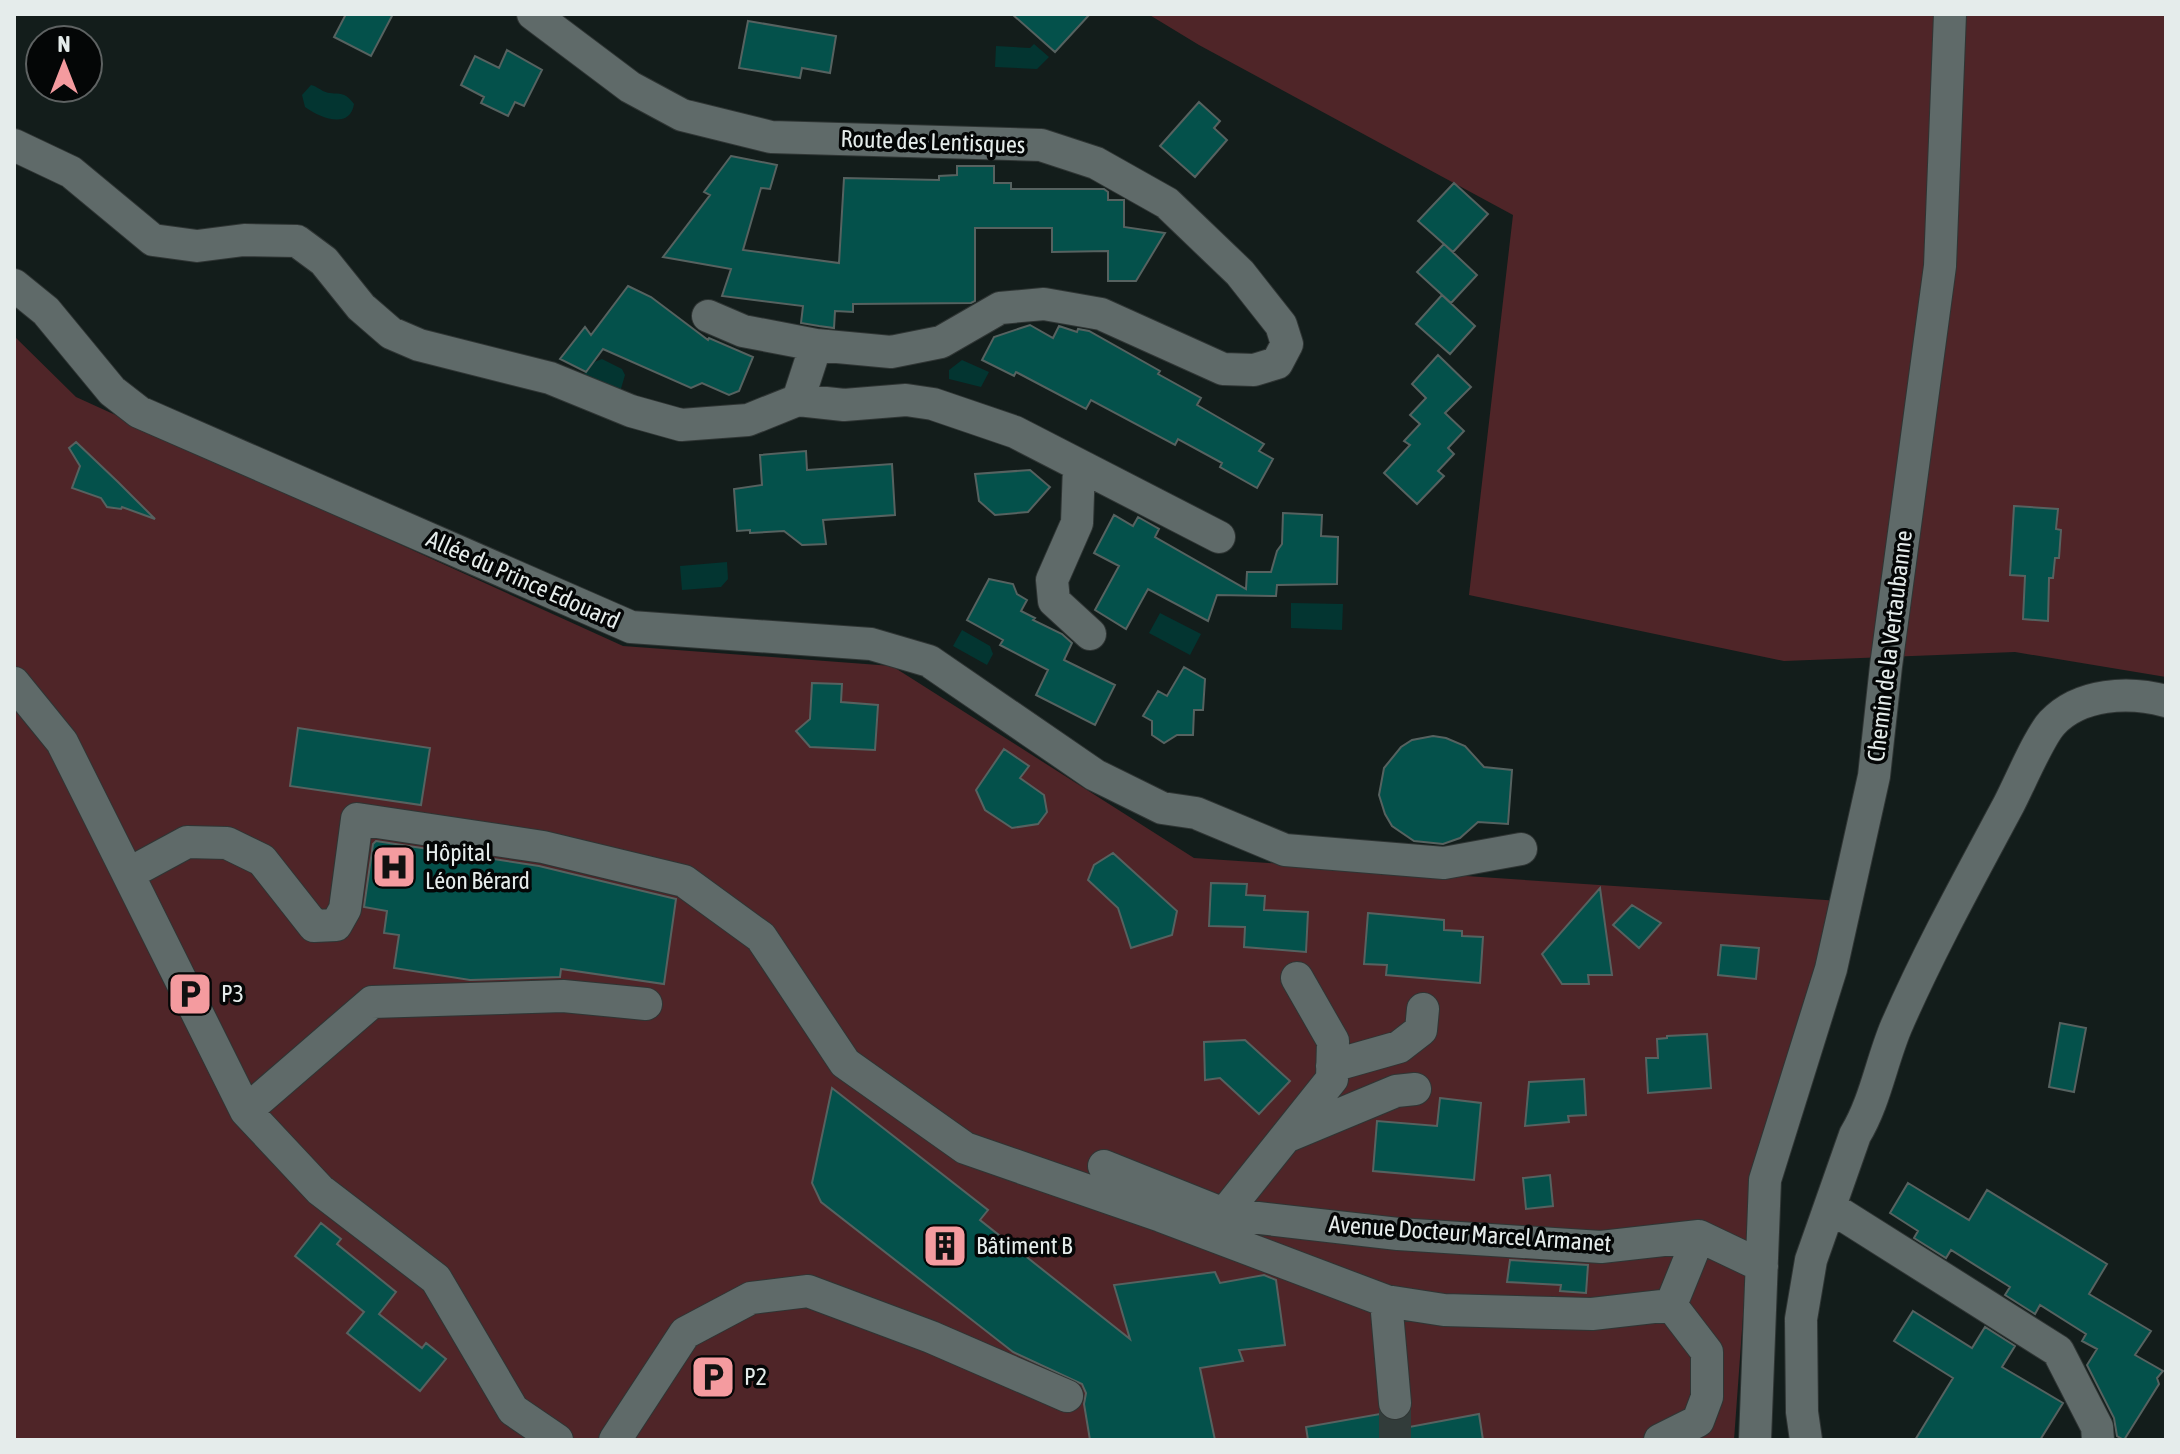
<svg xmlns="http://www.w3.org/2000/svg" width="2180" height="1454" font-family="'Asap Condensed',sans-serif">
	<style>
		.green { fill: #4f2528 }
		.water { fill: #033531 }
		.building { fill: #04514b; stroke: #566260; stroke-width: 2 }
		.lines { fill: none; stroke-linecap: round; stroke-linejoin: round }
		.minor-tunnel { stroke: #323c3a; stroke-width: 32; stroke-dasharray: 32 16; stroke-linecap: butt }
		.minor-casing { stroke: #2f3534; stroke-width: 34 }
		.minor { stroke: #5f6a69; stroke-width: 32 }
		.labels { text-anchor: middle; stroke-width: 7; stroke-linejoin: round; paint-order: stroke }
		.street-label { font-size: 24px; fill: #e5eceb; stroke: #040606 }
		.poi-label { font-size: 24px; fill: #e5eceb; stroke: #040606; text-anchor: start }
	</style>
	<rect width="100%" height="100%" fill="#131d1b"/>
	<path class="green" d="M 1148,14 L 2166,14 L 2166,677 L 2015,652 L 1784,661 L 1469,595 L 1513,215 L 1199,45 Z
		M 14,336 L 76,397 L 623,646 L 892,666 L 1194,858 L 1840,901 L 1753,1178 L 1734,1440 L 14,1440 Z"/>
	<path class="water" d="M 1034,44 L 1049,57 L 1037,69 L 995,67 L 996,46 L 1030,48 Z
		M 311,85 C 316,86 319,89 323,91 C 337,97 342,88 354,104 C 350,130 320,118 305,107 L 302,95 Z
		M 602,359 L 622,369 L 625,375 L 620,392 L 584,374 L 594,362 Z
		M 962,360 L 989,372 L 981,387 L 949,379 L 949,370 Z
		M 727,562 L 728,579 L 721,587 L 682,590 L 680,566 Z
		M 1291,603 L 1343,604 L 1342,630 L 1291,628 Z
		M 1160,613 L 1201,634 L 1190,655 L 1149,633 Z
		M 962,630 L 990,646 L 993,654 L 987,665 L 953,646 Z"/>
	<path class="building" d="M 346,14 L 393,14 L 371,56 L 334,37 Z
		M 1012,14 L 1090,14 L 1055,52 Z
		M 748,21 L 836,36 L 830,73 L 802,68 L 800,78 L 739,68 Z
		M 507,50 L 542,70 L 524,106 L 515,102 L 508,116 L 481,103 L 484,97 L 461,85 L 475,56 L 499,68 Z
		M 1199,102 L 1220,121 L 1214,128 L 1227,140 L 1195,177 L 1160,146 Z
		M 731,156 L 777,165 L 770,189 L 761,188 L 743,250 L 839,263 L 844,178 L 939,180 L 939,176 L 957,175 L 957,166 L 994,166 L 994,183 L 1011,183 L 1011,189 L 1104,189 L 1108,192 L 1108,200 L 1124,200 L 1124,227 L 1165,233 L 1136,281 L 1108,281 L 1108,251 L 1052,252 L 1052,228 L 975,228 L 975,301 L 971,303 L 853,304 L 853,312 L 835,311 L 834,328 L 819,326 L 801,323 L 803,306 L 722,296 L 731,269 L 663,257 L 710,195 L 704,192 Z
		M 1454,183 L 1488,214 L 1453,252 L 1418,221 Z
		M 1444,244 L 1477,275 L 1451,303 L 1417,272 Z
		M 628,286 L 651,297 L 708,340 L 709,338 L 753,357 L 739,391 L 729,395 L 702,383 L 691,388 L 603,349 L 586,372 L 560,359 L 585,327 L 591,335 Z
		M 1442,295 L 1475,326 L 1450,354 L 1416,324 Z
		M 1030,325 L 1053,338 L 1059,326 L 1077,332 L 1078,329 L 1089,331 L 1160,371 L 1158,374 L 1201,398 L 1197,405 L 1264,444 L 1259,451 L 1273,459 L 1257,488 L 1220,467 L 1222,463 L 1178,439 L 1175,445 L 1091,400 L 1086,409 L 1016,372 L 1014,376 L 982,360 L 994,337 Z
		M 1438,355 L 1471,387 L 1445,413 L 1464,431 L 1448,448 L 1454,454 L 1438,471 L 1444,476 L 1417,504 L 1384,473 L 1410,445 L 1404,441 L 1420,424 L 1410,415 L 1426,398 L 1412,384 Z
		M 76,442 L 118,482 L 155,519 L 122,507 L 121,509 L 107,507 L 101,498 L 72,488 L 80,466 L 69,448 Z
		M 806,451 L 807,470 L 892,464 L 895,515 L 823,520 L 826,544 L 802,545 L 784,531 L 750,533 L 750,530 L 737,531 L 734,489 L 762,485 L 760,455 Z
		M 1030,470 L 1050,487 L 1028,512 L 995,515 L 979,501 L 975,474 Z
		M 2014,506 L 2058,509 L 2056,529 L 2061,530 L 2059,558 L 2055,558 L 2053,578 L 2049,578 L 2048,621 L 2023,619 L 2025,576 L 2010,575 Z
		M 1283,513 L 1322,515 L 1321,536 L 1338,537 L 1337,584 L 1277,585 L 1276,596 L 1217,595 L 1208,621 L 1148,589 L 1126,629 L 1095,610 L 1119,566 L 1094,553 L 1114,515 L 1133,526 L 1138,517 L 1159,529 L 1155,537 L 1246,589 L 1247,572 L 1271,572 L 1277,551 L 1282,544 Z
		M 989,579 L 1013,584 L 1017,594 L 1027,600 L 1021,611 L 1035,618 L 1033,620 L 1062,634 L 1072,643 L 1064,660 L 1115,685 L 1095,725 L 1036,695 L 1048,670 L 1000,645 L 1003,640 L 967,620 Z
		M 1184,667 L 1205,679 L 1203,710 L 1194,710 L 1193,735 L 1177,735 L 1164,743 L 1152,735 L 1152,721 L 1143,716 L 1158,691 L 1167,696 Z
		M 812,683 L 842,684 L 841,702 L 878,705 L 875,750 L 810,747 L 796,731 L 810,719 Z
		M 298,728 L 430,748 L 421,805 L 290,786 Z
		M 1433,736 L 1446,738 L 1465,746 L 1484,767 L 1512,770 L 1508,824 L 1478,822 L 1460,838 L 1443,844 L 1414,841 L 1392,826 L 1385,814 L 1379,795 L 1384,768 L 1401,747 L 1412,740 Z
		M 1004,749 L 1029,766 L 1020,778 L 1044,795 L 1047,812 L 1038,824 L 1012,828 L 985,810 L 976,790 Z
		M 376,841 L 539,866 L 676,899 L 664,984 L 561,969 L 560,977 L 470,980 L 394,968 L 399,935 L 384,933 L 387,911 L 364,907 L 373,844 Z
		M 1113,853 L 1177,911 L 1172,935 L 1131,948 L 1118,908 L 1088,880 L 1094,865 Z
		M 1211,883 L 1247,884 L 1246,895 L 1265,896 L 1264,910 L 1308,912 L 1306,952 L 1244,947 L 1245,927 L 1209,926 Z
		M 1600,888 L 1612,975 L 1588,975 L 1589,984 L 1562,984 L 1542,954 Z
		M 1632,905 L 1661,923 L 1639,948 L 1613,925 Z
		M 1368,913 L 1444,920 L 1444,930 L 1462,931 L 1462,936 L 1483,937 L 1480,983 L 1386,975 L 1387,965 L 1364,964 Z
		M 1721,945 L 1759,948 L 1756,979 L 1718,975 Z
		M 2060,1023 L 2086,1028 L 2074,1092 L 2049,1087 Z
		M 1707,1034 L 1711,1088 L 1648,1093 L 1646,1058 L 1658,1058 L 1657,1039 L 1667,1038 L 1667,1036 Z
		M 1245,1040 L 1290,1081 L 1259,1114 L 1220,1078 L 1205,1080 L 1204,1042 Z
		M 1584,1079 L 1586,1115 L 1568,1116 L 1569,1122 L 1525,1126 L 1529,1082 Z
		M 832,1088 L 988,1210 L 980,1220 L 1130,1339 L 1114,1285 L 1215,1272 L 1220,1283 L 1264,1275 L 1276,1280 L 1285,1345 L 1239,1350 L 1243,1361 L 1200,1368 L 1215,1440 L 1090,1440 L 1084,1404 L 1086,1393 L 1082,1384 L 1013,1352 L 821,1202 L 812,1183 Z
		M 1440,1098 L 1481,1103 L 1474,1180 L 1373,1171 L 1377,1121 L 1437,1126 Z
		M 1550,1175 L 1553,1206 L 1526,1209 L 1523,1178 Z
		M 1908,1183 L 1969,1220 L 1987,1190 L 2107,1264 L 2089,1294 L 2151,1331 L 2135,1355 L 2163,1371 L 2157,1378 L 2159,1384 L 2124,1440 L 2117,1436 L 2114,1418 L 2087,1365 L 2097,1349 L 2082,1341 L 2086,1334 L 2040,1305 L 2035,1314 L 2005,1295 L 2010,1287 L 1951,1250 L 1946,1258 L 1914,1238 L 1918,1231 L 1890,1213 Z
		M 321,1223 L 341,1239 L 337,1244 L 396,1292 L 379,1314 L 422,1348 L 426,1343 L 446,1359 L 420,1391 L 347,1333 L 364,1312 L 295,1256 Z
		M 1510,1260 L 1588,1265 L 1586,1293 L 1560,1291 L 1561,1285 L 1507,1282 Z
		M 1913,1311 L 1972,1348 L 1985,1327 L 2015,1346 L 2002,1367 L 2063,1403 L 2040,1440 L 1915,1440 L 1953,1378 L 1894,1341 Z
		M 1380,1414 L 1394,1422 L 1398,1440 L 1308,1440 L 1306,1427 Z
		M 1479,1414 L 1483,1440 L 1410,1440 L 1409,1427 Z"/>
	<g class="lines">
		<path class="minor-tunnel" d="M 1395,1440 L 1395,1403"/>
		<g class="minor-casing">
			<path id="minor" d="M 533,14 L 630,87 L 682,115 L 771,137 L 1041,145 L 1096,163 L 1167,203 L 1240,273 L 1281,325 L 1287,344 L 1277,363 L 1254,370 L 1223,369 L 1101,314 L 1044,304 L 1000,308 L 941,342 L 891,352 L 816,345 L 743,331 L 708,316
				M 14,145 L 71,172 L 153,240 L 197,246 L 244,240 L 297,241 L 324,261 L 361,307 L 391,333 L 419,345 L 550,378 L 631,411 L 681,425 L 748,420 L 798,400 L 844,405 L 906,400 L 933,404 L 1015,432 L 1219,537
				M 14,285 L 46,311 L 112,391 L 139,412 L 631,627 L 871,644 L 929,661 L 1095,775 L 1162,808 L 1196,813 L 1285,850 L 1444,863 L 1521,849
				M 798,400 L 816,345
				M 1079,466 L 1077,523 L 1052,580 L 1054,601 L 1090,634
				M 14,683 L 62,742 L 128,874
				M 1332,1066 L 1399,1047 L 1421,1030 L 1423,1009
				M 246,1111 L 372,1002 L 563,996 L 646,1004
				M 1288,1136 L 1396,1091 L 1415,1089
				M 1104,1166 L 1224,1214 L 1398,1234 L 1601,1247 L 1699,1236 L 1762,1266
				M 1830,1207 L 2058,1351 L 2097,1427 L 2098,1440
				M 1224,1214 L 1332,1079 L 1333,1041 L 1297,978
				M 1386,1301 L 1395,1403
				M 557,1440 L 513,1410 L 436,1279 L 320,1190 L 246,1111 L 128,874 L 187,842 L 227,843 L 262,860 L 314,926 L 336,925 L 345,909 L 357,819 L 543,847 L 684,881 L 761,937 L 845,1063 L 965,1148 L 1161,1216 L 1386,1301 L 1444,1310 L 1592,1314 L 1671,1305 L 1699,1236
				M 615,1440 L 685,1333 L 751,1298 L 808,1291 L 931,1337 L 1067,1396
				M 1660,1440 L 1698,1421 L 1707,1397 L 1707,1352 L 1671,1305
				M 1755,1440 L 1765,1180 L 1831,969 L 1874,776 L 1886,666 L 1940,266 L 1950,14
				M 1806,1440 L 1802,1412 L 1801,1319 L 1811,1260 L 1855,1135 C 1875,1102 1881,1063 1896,1027 C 1929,951 1970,877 2009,804 C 2019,785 2039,737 2052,723 C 2080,693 2129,691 2166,701"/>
		</g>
		<use href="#minor" class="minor"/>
	</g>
	<defs>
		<g id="hospital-square" transform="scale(2.3)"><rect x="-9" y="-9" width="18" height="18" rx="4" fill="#f49b9f" stroke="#040606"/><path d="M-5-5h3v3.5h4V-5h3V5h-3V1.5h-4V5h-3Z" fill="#111"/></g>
		<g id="parking-square" transform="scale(2.3)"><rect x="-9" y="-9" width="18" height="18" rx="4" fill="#f49b9f" stroke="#040606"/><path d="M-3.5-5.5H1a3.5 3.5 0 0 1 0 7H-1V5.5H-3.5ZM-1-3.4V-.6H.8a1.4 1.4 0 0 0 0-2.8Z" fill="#111"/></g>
		<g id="building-square" transform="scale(2.3)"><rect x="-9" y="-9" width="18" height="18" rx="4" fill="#f49b9f" stroke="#040606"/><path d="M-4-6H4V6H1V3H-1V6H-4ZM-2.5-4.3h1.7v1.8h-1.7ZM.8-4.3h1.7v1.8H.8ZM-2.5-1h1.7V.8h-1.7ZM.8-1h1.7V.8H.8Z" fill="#111"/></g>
	</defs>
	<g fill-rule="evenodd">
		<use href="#hospital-square" x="394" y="867"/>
		<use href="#parking-square" x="190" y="994"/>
		<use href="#building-square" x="945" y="1246"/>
		<use href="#parking-square" x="713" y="1377"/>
	</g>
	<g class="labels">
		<g class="street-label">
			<text transform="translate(933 142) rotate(2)" y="8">Route des Lentisques</text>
			<text transform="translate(523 580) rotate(24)" y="8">Allée du Prince Edouard</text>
			<text transform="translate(1890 646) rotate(-83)" y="8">Chemin de la Vertaubanne</text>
			<text transform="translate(1470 1234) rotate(4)" y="8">Avenue Docteur Marcel Armanet</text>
		</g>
		<g class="poi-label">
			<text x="425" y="861">Hôpital<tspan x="425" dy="28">Léon Bérard</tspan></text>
			<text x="221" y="1002">P3</text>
			<text x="976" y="1254">Bâtiment B</text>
			<text x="744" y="1385">P2</text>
		</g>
	</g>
	<rect width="2180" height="1454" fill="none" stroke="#e5eceb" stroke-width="32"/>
	<g transform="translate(64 64)"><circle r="38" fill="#040606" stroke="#5e6262" stroke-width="2"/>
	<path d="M0-6L14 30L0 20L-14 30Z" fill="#f49b9f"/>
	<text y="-12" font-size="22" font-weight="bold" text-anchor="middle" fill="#e5eceb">N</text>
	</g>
</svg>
